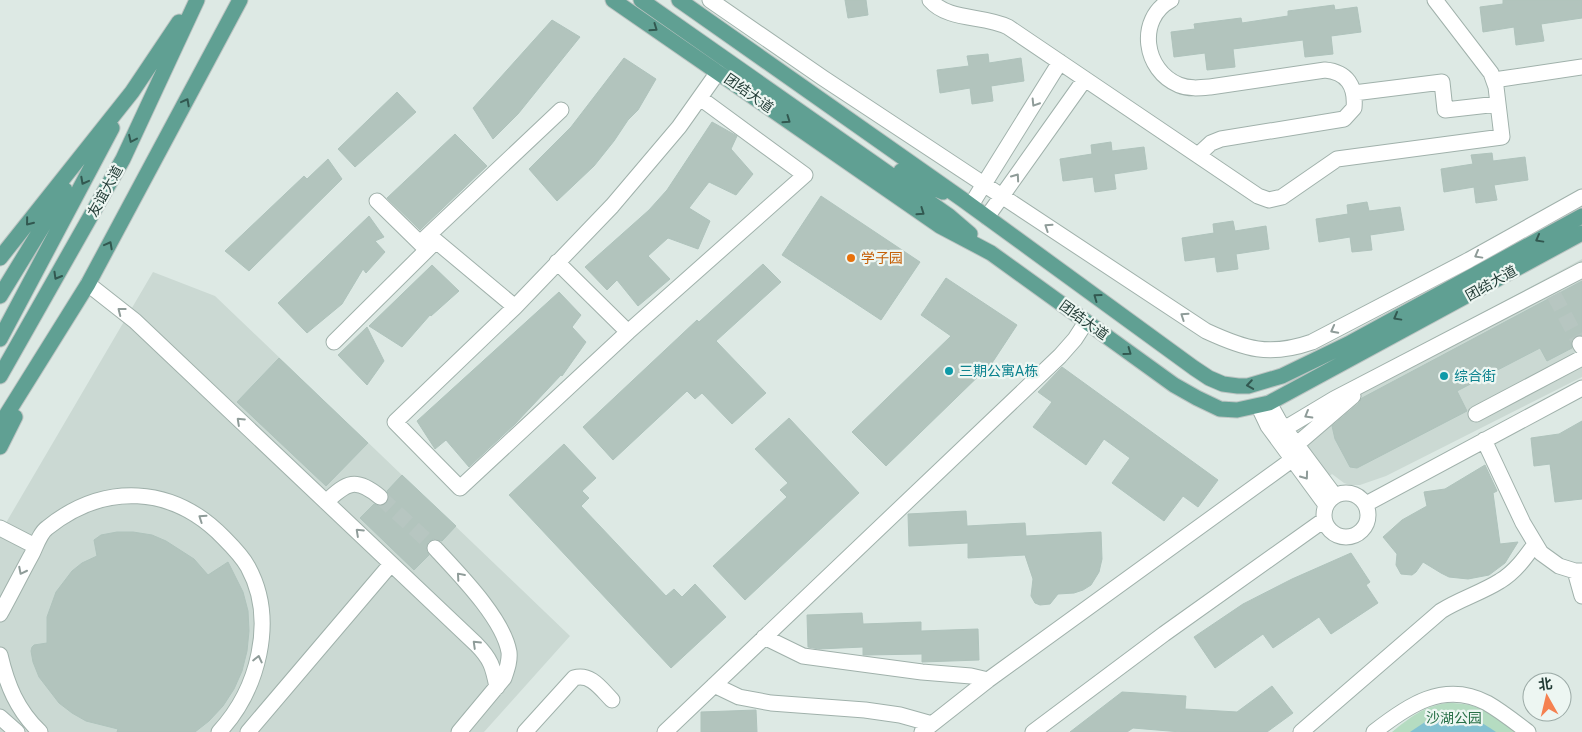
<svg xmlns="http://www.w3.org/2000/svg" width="1582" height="732" font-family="Roboto,'Noto Sans SC',sans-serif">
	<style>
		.built { fill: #cbd9d3 }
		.green { fill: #b5dcc1 }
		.water { fill: #82c1d1 }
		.building { fill: #b2c4bd; stroke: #afc3bc }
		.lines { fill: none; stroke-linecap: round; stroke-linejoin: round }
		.minor-tunnel { stroke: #b7c6c1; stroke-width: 15; stroke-dasharray: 15 8; stroke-linecap: butt }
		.minor-casing { stroke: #a0b1ab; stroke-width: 17 }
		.major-casing { stroke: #bcc4c2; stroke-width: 17 }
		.minor { stroke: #fff; stroke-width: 15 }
		.major { stroke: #60a093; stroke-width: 15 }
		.oneway { stroke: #325850 }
		.oneway2 { stroke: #8f9c99 }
		.food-dot { fill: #e8710a; stroke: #edf6f2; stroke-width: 2 }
		.culture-dot { fill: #0f9aa8; stroke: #edf6f2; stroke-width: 2 }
		.labels { text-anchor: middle; stroke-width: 4.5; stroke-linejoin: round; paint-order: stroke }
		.street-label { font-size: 14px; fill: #1f3933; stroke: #edf6f2 }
		.food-label { font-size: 14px; fill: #c56008; stroke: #edf6f2; text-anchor: start }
		.culture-label { font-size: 14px; fill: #0d838f; stroke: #edf6f2; text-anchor: start }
		.park-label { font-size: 14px; fill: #287048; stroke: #edf6f2 }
	</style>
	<rect width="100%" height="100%" fill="#dde9e4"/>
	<path class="built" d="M 1582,259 L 1582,377 L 1386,476 L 1360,485 L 1350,485 L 1344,483 L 1332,474 L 1327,478 L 1285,418 L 1337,392 Z
		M 153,272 L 215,296 L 570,636 L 484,732 L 0,732 L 0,533 Z"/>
	<path class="green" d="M 1447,703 C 1480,703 1490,713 1515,732 L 1392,732 C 1411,717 1422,707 1447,703 Z"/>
	<path class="water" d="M 1443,715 C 1466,714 1478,719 1496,732 L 1410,732 L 1431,718 Z"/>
	<path class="building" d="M 845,0 L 866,0 L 868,15 L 848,18 Z
		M 1503,0 L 1582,0 L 1582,18 L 1541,24 L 1544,41 L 1516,45 L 1514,27 L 1483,32 L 1480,7 L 1503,4 Z
		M 1334,5 L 1335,10 L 1357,7 L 1361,32 L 1331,36 L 1333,54 L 1305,57 L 1303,40 L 1233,49 L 1235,67 L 1207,70 L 1205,53 L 1174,57 L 1171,32 L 1195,29 L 1194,24 L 1241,18 L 1242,23 L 1288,16 L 1288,11 Z
		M 552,20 L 580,37 L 518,114 L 493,139 L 473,108 Z
		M 988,54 L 989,63 L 1021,58 L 1024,81 L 991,86 L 993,101 L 972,104 L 970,88 L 940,93 L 937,70 L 969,66 L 967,56 Z
		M 624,58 L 656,79 L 638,110 L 628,120 L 614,141 L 594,166 L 557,201 L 529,169 L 571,127 Z
		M 397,92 L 416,112 L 355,167 L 338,149 Z
		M 712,122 L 737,136 L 731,149 L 753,174 L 736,195 L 709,182 L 689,208 L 710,221 L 698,249 L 668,238 L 648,256 L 670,279 L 638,306 L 617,280 L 607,290 L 585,267 L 649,210 L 667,190 Z
		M 455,134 L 487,166 L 420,230 L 387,198 Z
		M 1111,142 L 1112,151 L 1144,147 L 1147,169 L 1114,174 L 1116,189 L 1095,192 L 1093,177 L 1063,181 L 1060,159 L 1092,154 L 1091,145 Z
		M 1492,153 L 1493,161 L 1525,157 L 1528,180 L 1494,185 L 1497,200 L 1476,203 L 1474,187 L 1444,192 L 1441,169 L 1473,164 L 1471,155 Z
		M 328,159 L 342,179 L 249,271 L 225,251 L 304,176 L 307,179 Z
		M 821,196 L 920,262 L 881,320 L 782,255 Z
		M 1367,202 L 1369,211 L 1400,207 L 1404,230 L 1370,235 L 1372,250 L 1352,252 L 1350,237 L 1319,242 L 1316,219 L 1348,214 L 1347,205 Z
		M 369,216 L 384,237 L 375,241 L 385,252 L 366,273 L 363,269 L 342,304 L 307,333 L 278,303 Z
		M 1233,221 L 1235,231 L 1266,226 L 1269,249 L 1236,254 L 1238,269 L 1217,272 L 1215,257 L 1185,261 L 1182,238 L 1214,233 L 1213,224 Z
		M 763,264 L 781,282 L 716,341 L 766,393 L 732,424 L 702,393 L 695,399 L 687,391 L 613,460 L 583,427 L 697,320 L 699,322 Z
		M 432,265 L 459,291 L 431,316 L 430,315 L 402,347 L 369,326 Z
		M 946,278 L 1017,325 L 992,363 L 886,466 L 852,432 L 951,336 L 921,315 Z
		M 1582,281 L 1582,335 L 1575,336 L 1572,339 L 1572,348 L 1547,361 L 1540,348 L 1457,391 L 1467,411 L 1357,468 L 1350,467 L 1335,439 L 1332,426 L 1359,403 L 1362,398 Z
		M 559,292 L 581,315 L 572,327 L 586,342 L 562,376 L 561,375 L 515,424 L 469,467 L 446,440 L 435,449 L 417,421 Z
		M 367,327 L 384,361 L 367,385 L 338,355 Z
		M 279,358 L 368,443 L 326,486 L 237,402 Z
		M 1062,367 L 1218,480 L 1198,507 L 1183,496 L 1164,521 L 1112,483 L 1130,458 L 1104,439 L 1086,465 L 1033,427 L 1052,402 L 1038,392 Z
		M 789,418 L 859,493 L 745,600 L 713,566 L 787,497 L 780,490 L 788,483 L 755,449 Z
		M 1582,421 L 1582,499 L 1555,502 L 1550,464 L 1534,466 L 1531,438 L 1559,434 Z
		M 564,444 L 596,478 L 582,491 L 589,498 L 581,506 L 666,596 L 674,589 L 682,597 L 695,584 L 726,617 L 671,668 L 509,495 Z
		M 1485,465 L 1497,491 L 1493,493 L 1500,544 L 1518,542 L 1505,563 L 1489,575 L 1468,579 L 1449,577 L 1441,573 L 1423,562 L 1416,572 L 1412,575 L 1401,574 L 1396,565 L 1397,554 L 1383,537 L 1402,520 L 1427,506 L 1424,492 L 1445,489 Z
		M 402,475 L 456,526 L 442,541 L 433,539 L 428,542 L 426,550 L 429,555 L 414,570 L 360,518 L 374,504 L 379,506 L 387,503 L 389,498 L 387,491 Z
		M 966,511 L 967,526 L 1025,523 L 1026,536 L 1101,532 L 1102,559 L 1099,572 L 1091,585 L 1083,590 L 1074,593 L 1058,594 L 1050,604 L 1040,605 L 1035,603 L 1031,596 L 1033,579 L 1025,555 L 968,558 L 968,543 L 909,546 L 908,514 Z
		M 117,532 L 133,532 L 152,535 L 166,541 L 194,559 L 208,575 L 228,562 L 243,592 L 248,611 L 249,631 L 247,651 L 242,671 L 234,689 L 223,706 L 209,721 L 195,732 L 117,732 L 118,729 L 86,721 L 72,713 L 59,703 L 39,677 L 33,662 L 31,651 L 32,647 L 34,645 L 47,643 L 47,617 L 56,592 L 72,571 L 82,563 L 97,556 L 94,540 L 101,535 Z
		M 1351,553 L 1370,582 L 1366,585 L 1378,603 L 1331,634 L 1319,617 L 1273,648 L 1263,634 L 1215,668 L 1194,637 L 1243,604 L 1292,579 Z
		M 862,613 L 863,624 L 921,622 L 921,631 L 978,629 L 979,660 L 922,662 L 922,654 L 866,655 L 863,655 L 863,647 L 819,649 L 808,647 L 807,615 Z
		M 1272,686 L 1293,713 L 1267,732 L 1181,732 L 1133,728 L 1127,732 L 1070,732 L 1122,692 L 1186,696 L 1185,709 L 1237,712 Z
		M 756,710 L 757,732 L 701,732 L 701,712 Z"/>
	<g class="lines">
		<path class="minor-tunnel" d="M 1554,295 L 1580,344
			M 380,497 L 435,548"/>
		<g class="minor-casing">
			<path id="minor" d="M 710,0 L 823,78 L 1206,331 C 1245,349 1269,357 1312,342 L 1469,260 L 1582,197
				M 930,0 C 948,21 984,15 1008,27 L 1258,196 L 1269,200 L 1282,197 L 1337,159 L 1502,137 L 1496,87 L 1491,73 L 1435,0
				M 1171,0 C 1136,19 1144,71 1179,85 C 1189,89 1199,88 1210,87 L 1325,70 C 1347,72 1356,86 1354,108 L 1344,119 L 1221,139 L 1211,143 L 1198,155
				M 1494,80 L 1582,67
				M 1354,93 L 1442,82 L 1445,110 L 1498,104
				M 700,98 L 805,175 L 628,332 L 460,488 L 395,422 L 515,307 L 612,206 L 679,127 L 718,72
				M 377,201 L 426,249
				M 971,205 L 1060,62
				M 987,217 L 1085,79
				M 420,243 L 561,110
				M 557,262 L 628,332
				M 88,284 L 135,321 L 476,644 C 491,659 493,667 497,687
				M 334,342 L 436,241 L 515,307
				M 1580,344 L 1582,347
				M 1269,403 L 1279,421 L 1335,496
				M 1259,407 L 1268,426 L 1326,505
				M 1476,414 L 1582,358
				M 1284,429 L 1334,399 L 1582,270
				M 1484,440 L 1523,523 L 1541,553 L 1559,566 L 1575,571 L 1582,571
				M 1296,445 L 1353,396
				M1324 515a22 22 0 1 1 44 0a22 22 0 1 1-44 0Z
				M 326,502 C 347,482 356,477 380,497
				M 1366,504 L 1582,388
				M 0,528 L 35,546
				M 435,548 C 458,573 503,618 509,652 C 510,661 507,669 504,678 L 459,732
				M 1575,571 L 1582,596
				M 0,614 C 11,594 21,574 32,554 C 36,546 40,533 47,528 C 104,482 173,485 224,538 C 233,547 242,556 248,567 C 277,620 258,690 219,732
				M 764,637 L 803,656 L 922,672 L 971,676 L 988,680
				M 0,655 C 7,685 17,710 40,732
				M 714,685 L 739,697 L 771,703 L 865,710 L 900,715 L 932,724
				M 0,717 L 17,732
				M 248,732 L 391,564
				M 525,732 L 574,678 C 591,673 601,689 612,700
				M 665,732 L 1060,356 L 1075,339 L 1086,322
				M 922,732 L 988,680 L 1293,459
				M 1033,732 L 1164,634 L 1324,520
				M 1301,732 L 1441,611 C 1460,599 1481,593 1500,581 C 1515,572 1525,558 1535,544
				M 1374,732 C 1407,706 1444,680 1487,703 C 1501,711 1515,722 1528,732"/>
		</g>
		<g class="major-casing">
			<path id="major" d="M 613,0 L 940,226 L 991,253 L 1174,385 L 1197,398 L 1220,409 L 1237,410 L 1269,403 L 1582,233
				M 641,0 L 949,216 L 970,234
				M 679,0 L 962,199 L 1194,368 L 1209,378 L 1223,384 L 1238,386 L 1248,386 L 1282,376 L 1348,344 L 1582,216
				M 901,171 L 910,178 L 943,192
				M 0,258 L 132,92 L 179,22
				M 0,296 L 65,190
				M 0,339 L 112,128
				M 0,376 L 123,159 L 197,0
				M 0,425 L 88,284 L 240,0
				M 0,447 L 15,417"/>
		</g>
		<use href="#minor" class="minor"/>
		<use href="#major" class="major"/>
	</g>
	<defs><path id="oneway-chevron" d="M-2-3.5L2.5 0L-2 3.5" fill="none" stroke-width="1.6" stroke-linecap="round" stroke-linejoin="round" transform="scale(1.25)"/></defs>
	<g class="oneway">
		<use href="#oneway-chevron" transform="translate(654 28) rotate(35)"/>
		<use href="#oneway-chevron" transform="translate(186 102) rotate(-62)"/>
		<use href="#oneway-chevron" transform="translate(787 120) rotate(35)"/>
		<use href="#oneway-chevron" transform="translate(132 139) rotate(115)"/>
		<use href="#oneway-chevron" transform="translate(84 181) rotate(118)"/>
		<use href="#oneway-chevron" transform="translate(921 212) rotate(35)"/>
		<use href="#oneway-chevron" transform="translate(29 222) rotate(129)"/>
		<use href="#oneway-chevron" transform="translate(1539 239) rotate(151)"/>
		<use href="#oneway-chevron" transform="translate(109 245) rotate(-62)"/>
		<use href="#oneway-chevron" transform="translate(57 276) rotate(120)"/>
		<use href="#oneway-chevron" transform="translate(1097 297) rotate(-144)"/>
		<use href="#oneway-chevron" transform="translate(1397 317) rotate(151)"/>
		<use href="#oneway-chevron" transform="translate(1128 352) rotate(36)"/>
		<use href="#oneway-chevron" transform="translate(1250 385) rotate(171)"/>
	</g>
	<g class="oneway2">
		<use href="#oneway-chevron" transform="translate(1035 103) rotate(122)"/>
		<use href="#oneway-chevron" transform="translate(1016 177) rotate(-55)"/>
		<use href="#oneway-chevron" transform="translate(1048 227) rotate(-146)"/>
		<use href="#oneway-chevron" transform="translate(1478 255) rotate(151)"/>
		<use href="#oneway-chevron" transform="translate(121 311) rotate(-142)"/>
		<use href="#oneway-chevron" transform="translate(1184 316) rotate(-146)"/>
		<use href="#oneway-chevron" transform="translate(1334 330) rotate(152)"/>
		<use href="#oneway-chevron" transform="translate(1308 415) rotate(150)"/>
		<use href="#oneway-chevron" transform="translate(240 421) rotate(-137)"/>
		<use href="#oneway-chevron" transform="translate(1305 476) rotate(54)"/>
		<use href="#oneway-chevron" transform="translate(202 518) rotate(-146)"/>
		<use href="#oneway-chevron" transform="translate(359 532) rotate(-137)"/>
		<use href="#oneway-chevron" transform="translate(22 571) rotate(117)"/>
		<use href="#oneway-chevron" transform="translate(460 576) rotate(-131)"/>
		<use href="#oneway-chevron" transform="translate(476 644) rotate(-136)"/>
		<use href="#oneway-chevron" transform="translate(258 659) rotate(-77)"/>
	</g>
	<circle class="food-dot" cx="851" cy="258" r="5"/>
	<g class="culture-dot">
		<circle cx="949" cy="371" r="5"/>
		<circle cx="1444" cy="376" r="5"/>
	</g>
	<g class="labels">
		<g class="street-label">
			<text transform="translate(749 93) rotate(35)" y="5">团结大道</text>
			<text transform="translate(105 191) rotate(-61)" y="5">友谊大道</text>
			<text transform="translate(1491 283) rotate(-29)" y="5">团结大道</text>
			<text transform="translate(1084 320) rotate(36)" y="5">团结大道</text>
		</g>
		<g class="food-label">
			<text x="861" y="263">学子园</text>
		</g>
		<g class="culture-label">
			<text x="959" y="376">三期公寓A栋</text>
			<text x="1454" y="381">综合街</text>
		</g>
		<g class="park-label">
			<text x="1454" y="723">沙湖公园</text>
		</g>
	</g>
	<g transform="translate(1547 697) rotate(352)"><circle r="24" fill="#edf6f2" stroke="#9baaa6"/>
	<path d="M0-4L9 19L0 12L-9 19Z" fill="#f58150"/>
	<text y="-8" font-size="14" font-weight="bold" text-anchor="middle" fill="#1f3933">北</text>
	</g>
</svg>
